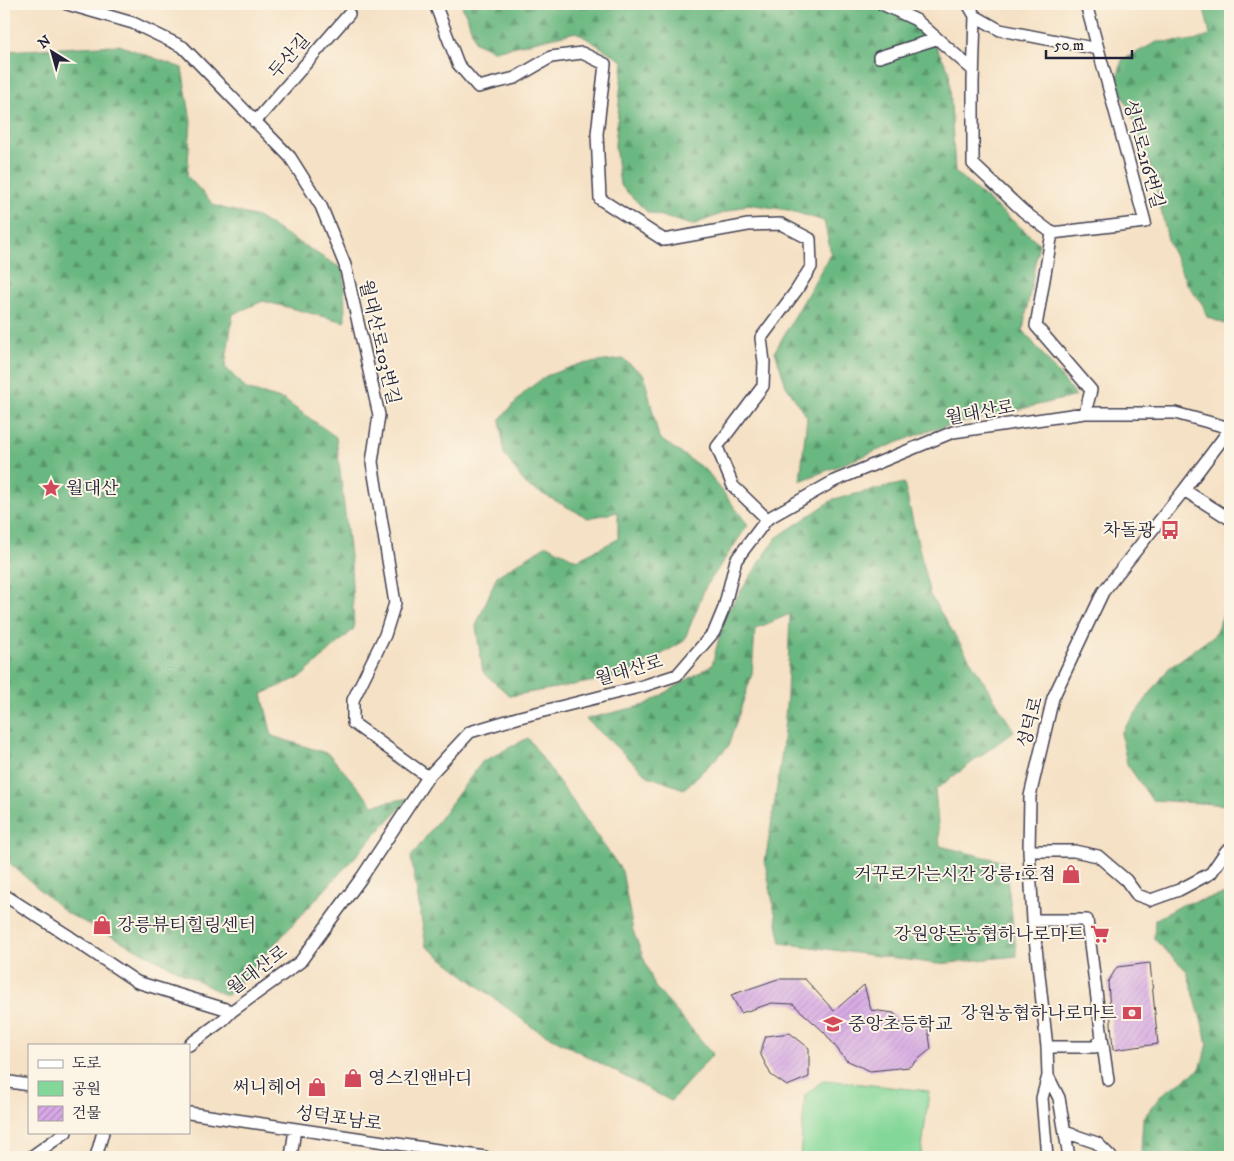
<svg xmlns="http://www.w3.org/2000/svg" width="1234" height="1161" font-family="'IM FELL DW Pica','Noto Serif KR',serif">
	<style>
		.forest { fill: url(#forest-firs); stroke: #466d5e }
		.park { fill: #83d799; stroke: #527c6a }
		.building { fill: url(#building-hatch) }
		.lines { fill: none; stroke-linecap: round; stroke-linejoin: round }
		.minor-casing { stroke: #423f50; stroke-width: 14 }
		.minor { stroke: #fff; stroke-width: 11 }
		.labels { text-anchor: middle; stroke-width: 4; stroke-linejoin: round; paint-order: stroke }
		.street-label { font-size: 18px; fill: #22223b; stroke: #fcf5e5 }
		.poi-label { font-size: 18px; fill: #22223b; stroke: #fcf5e5; text-anchor: end }
	</style>
	<defs>
		<pattern id="forest-firs" width="22" height="20" patternUnits="userSpaceOnUse" patternTransform="scale(1.25)"><rect width="22" height="20" fill="#6ab881"/><path d="M5 1l3.5 6h-7zM16 11l3.5 6h-7z" fill="#57956b"/></pattern>
		<pattern id="building-hatch" width="6" height="6" patternUnits="userSpaceOnUse" patternTransform="scale(1.25)"><rect width="6" height="6" fill="#d5a7e4"/><path d="M-1 1l2-2M0 6l6-6M5 7l2-2" fill="none" stroke="#b78fc4"/></pattern>
	</defs>
	<rect width="100%" height="100%" fill="#fcf5e5"/>
	<filter id="ink" filterUnits="userSpaceOnUse"><feTurbulence type="fractalNoise" baseFrequency=".02" numOctaves="2"/><feDisplacementMap in="SourceGraphic" scale="10" xChannelSelector="R" yChannelSelector="G"/><feConvolveMatrix kernelMatrix="1 2 1 2 8 2 1 2 1" color-interpolation-filters="sRGB"/></filter>
	<filter id="wash" filterUnits="userSpaceOnUse"><feTurbulence type="fractalNoise" baseFrequency=".0096" numOctaves="4" result="noise"/><feDisplacementMap in="SourceGraphic" scale="20" xChannelSelector="R" yChannelSelector="G"/><feGaussianBlur stdDeviation="1.12" result="paint"/><feColorMatrix in="noise" values="0 0 0 0 0 0 0 0 0 0 0 0 0 0 0 0 0 1.4 0 .05"/><feComposite in="paint" operator="in"/></filter>
	<g filter="url(#wash)">
		<rect width="100%" height="100%" fill="#f5e1c5"/>
		<path class="forest" d="M 461,4 L 894,4 L 917,14 L 949,70 L 955,172 L 1039,243 L 1023,330 L 1076,396 L 927,431 L 800,481 L 807,417 L 786,386 L 775,351 L 831,253 L 824,221 L 788,210 L 748,204 L 692,225 L 647,212 L 620,185 L 615,145 L 623,61 L 576,32 L 495,51 L 475,42 L 468,19 Z
			M 1200,4 L 1230,4 L 1230,326 L 1207,317 L 1203,305 L 1187,284 L 1169,244 L 1151,167 L 1117,80 L 1122,60 L 1157,42 L 1194,41 L 1210,35 L 1204,8 Z
			M 119,45 L 182,68 L 191,121 L 187,176 L 215,206 L 257,217 L 344,270 L 345,322 L 263,301 L 233,314 L 225,367 L 246,389 L 284,400 L 336,437 L 351,565 L 354,629 L 302,676 L 262,694 L 272,736 L 329,754 L 373,805 L 409,798 L 227,996 L 65,912 L 4,858 L 4,51 Z
			M 623,359 L 644,375 L 659,438 L 707,471 L 748,525 L 705,588 L 684,641 L 624,676 L 510,696 L 483,672 L 476,626 L 497,576 L 547,545 L 577,560 L 618,539 L 618,512 L 588,518 L 526,485 L 504,454 L 500,419 L 527,390 L 546,376 L 580,364 Z
			M 904,483 L 930,595 L 1014,731 L 935,790 L 940,846 L 1005,862 L 1017,956 L 938,964 L 781,943 L 765,862 L 773,814 L 782,753 L 787,695 L 790,614 L 755,629 L 752,674 L 728,747 L 684,789 L 648,776 L 586,719 L 645,705 L 712,665 L 725,615 L 776,538 L 834,499 Z
			M 1230,596 L 1230,805 L 1152,800 L 1127,764 L 1121,733 L 1169,668 L 1215,635 Z
			M 528,738 L 622,871 L 633,931 L 655,987 L 713,1054 L 671,1101 L 532,1027 L 426,946 L 411,857 L 482,762 Z
			M 1230,893 L 1230,1155 L 1223,1157 L 1148,1157 L 1141,1151 L 1143,1119 L 1161,1095 L 1200,1069 L 1208,1044 L 1187,971 L 1154,939 L 1155,920 L 1181,905 L 1226,894 Z"/>
		<path class="park" d="M 824,1080 L 929,1091 L 921,1157 L 800,1157 L 805,1095 Z"/>
		<g id="blocks">
			<path class="building" d="M 1150,963 L 1158,1044 L 1113,1050 L 1108,982 L 1117,967 Z
				M 778,979 L 805,979 L 834,1011 L 864,985 L 871,1010 L 894,1013 L 905,1030 L 927,1021 L 931,1049 L 909,1067 L 870,1071 L 846,1060 L 824,1032 L 793,1004 L 772,1003 L 741,1013 L 731,995 Z
				M 790,1033 L 809,1048 L 809,1077 L 787,1086 L 771,1075 L 760,1053 L 766,1036 Z"/>
		</g>
	</g>
	<g filter="url(#ink)">
		<use href="#blocks" fill-opacity="0" stroke="#423f50" stroke-width="1"/>
		<g class="lines">
			<g class="minor-casing">
				<path id="minor" d="M 67,4 L 133,23 L 183,47 L 290,157 L 321,206 L 345,265 L 379,415 L 372,462 L 395,603 L 385,635 L 353,700 L 353,723 L 428,777
					M 435,4 L 458,64 L 478,87 L 515,78 L 551,57 L 582,53 L 605,64 L 597,134 L 600,199 L 664,240 L 748,225 L 781,224 L 810,239 L 811,267 L 796,291 L 761,338 L 764,362 L 763,386 L 717,447 L 733,486 L 767,519
					M 882,4 L 916,20 L 973,70
					M 968,4 L 975,16 L 973,82 L 973,164 L 1023,211 L 1052,233 L 1036,326 L 1091,390 L 1085,413
					M 975,16 L 1000,30 L 1098,49
					M 879,57 L 936,39
					M 255,122 L 349,14
					M 1052,233 L 1145,222 L 1086,4
					M 1184,490 L 1230,519
					M 1029,851 L 1074,851 L 1098,856 L 1126,880 L 1137,895 L 1151,900 L 1179,890 L 1211,873 L 1226,851
					M 4,895 L 70,937 L 137,982 L 232,1011
					M 1033,920 L 1087,920 L 1102,1038 L 1095,1047 L 1047,1047
					M 1102,1038 L 1108,1080
					M 189,1045 L 223,1020 L 232,1011 L 300,962 L 362,877 L 428,777 L 470,732 L 520,717 L 643,686 L 677,675 L 714,632 L 724,608 L 736,560 L 767,519 L 834,481 L 953,432 L 1085,413 L 1175,413 L 1230,428
					M 1048,1076 L 1059,1098 L 1069,1157
					M 4,1081 L 29,1085
					M 189,1113 L 485,1157
					M 1065,1132 L 1097,1143 L 1111,1157
					M 31,1157 L 66,1132
					M 96,1157 L 103,1132
					M 291,1157 L 295,1129
					M 1047,1157 L 1042,1098 L 1048,1076 L 1047,1047 L 1033,920 L 1029,851 L 1030,796 L 1053,698 L 1103,592 L 1184,490 L 1230,429"/>
			</g>
			<use href="#minor" class="minor"/>
		</g>
	</g>
	<defs>
		<g id="sight-bare" transform="scale(1.5)"><path d="M0-6L1.8-2.2L6-1.7L2.9 1.2L3.7 5.4L0 3.3L-3.7 5.4L-2.9 1.2L-6-1.7L-1.8-2.2Z" fill="#d1495b" stroke="#fcf5e5" stroke-width="2.5" paint-order="stroke"/></g>
		<g id="bus-bare" transform="scale(1.5)"><path d="M-5-6H5V4H4V6H2V4H-2V6H-4V4H-5ZM-3.5-4V0h7V-4ZM-3.5 1.2v1.5H-2V1.2ZM2 1.2v1.5H3.5V1.2Z" fill="#d1495b" stroke="#fcf5e5" stroke-width="2.5" paint-order="stroke"/></g>
		<g id="shop-bare" transform="scale(1.5)"><path d="M-5-2.5h2.3a2.7 3.5 0 0 1 5.4 0H5L5.5 6h-11ZM-1.5-2.5h3a1.5 2.3 0 0 0-3 0Z" fill="#d1495b" stroke="#fcf5e5" stroke-width="2.5" paint-order="stroke"/></g>
		<g id="supermarket-bare" transform="scale(1.5)"><path d="M-6-5.5h2.5l.6 2H6L4.5 2H-2.5L-4.4-4H-6ZM-1.5 3.2a1.3 1.3 0 1 0 .1 0ZM3 3.2a1.3 1.3 0 1 0 .1 0Z" fill="#d1495b" stroke="#fcf5e5" stroke-width="2.5" paint-order="stroke"/></g>
		<g id="bank-bare" transform="scale(1.5)"><path d="M-6-4H6V4H-6ZM0-2.3a2.3 2.3 0 1 0 0 4.6a2.3 2.3 0 1 0 0-4.6Z" fill="#d1495b" stroke="#fcf5e5" stroke-width="2.5" paint-order="stroke"/></g>
		<g id="school-bare" transform="scale(1.5)"><path d="M0-5L7-2L0 1L-7-2ZM-4 1L0 2.5L4 1V4Q0 6-4 4Z" fill="#d1495b" stroke="#fcf5e5" stroke-width="2.5" paint-order="stroke"/></g>
	</defs>
	<g fill-rule="evenodd">
		<use href="#sight-bare" x="51" y="488"/>
		<use href="#bus-bare" x="1170" y="530"/>
		<use href="#shop-bare" x="1071" y="874"/>
		<use href="#shop-bare" x="102" y="925"/>
		<use href="#supermarket-bare" x="1100" y="934"/>
		<use href="#bank-bare" x="1132" y="1013"/>
		<use href="#school-bare" x="833" y="1024"/>
		<use href="#shop-bare" x="353" y="1078"/>
		<use href="#shop-bare" x="317" y="1087"/>
	</g>
	<g class="labels">
		<g class="street-label">
			<text transform="translate(289 56) rotate(-49)" y="6">두산길</text>
			<text transform="translate(1144 154) rotate(75)" y="6">성덕로216번길</text>
			<text transform="translate(380 342) rotate(77)" y="6">월대산로103번길</text>
			<text transform="translate(980 412) rotate(-10)" y="6">월대산로</text>
			<text transform="translate(629 670) rotate(-16)" y="6">월대산로</text>
			<text transform="translate(1030 722) rotate(-75)" y="6">성덕로</text>
			<text transform="translate(257 970) rotate(-37)" y="6">월대산로</text>
			<text transform="translate(339 1118) rotate(8)" y="6">성덕포남로</text>
		</g>
		<g class="poi-label">
			<text x="66" y="494" text-anchor="start">월대산</text>
			<text x="1155" y="536">차돌광</text>
			<text x="1056" y="880">거꾸로가는시간 강릉1호점</text>
			<text x="117" y="931" text-anchor="start">강릉뷰티힐링센터</text>
			<text x="1085" y="940">강원양돈농협하나로마트</text>
			<text x="1117" y="1019">강원농협하나로마트</text>
			<text x="848" y="1030" text-anchor="start">중앙초등학교</text>
			<text x="368" y="1084" text-anchor="start">영스킨앤바디</text>
			<text x="302" y="1093">써니헤어</text>
		</g>
	</g>
	<rect width="1234" height="1161" fill="none" stroke="#fcf5e5" stroke-width="20"/>
	<rect x="28" y="1044" width="162" height="90" fill="#fcf5e5" stroke="#a5a1a1"/>
	<rect x="38" y="1060" width="25" height="8" fill="#ffffff" stroke="#a5a1a1"/>
	<text x="72" y="1068" font-size="15" fill="#22223b">도로</text>
	<rect x="38" y="1081" width="25" height="15" fill="#83d799" stroke="#a5a1a1"/>
	<text x="72" y="1094" font-size="15" fill="#22223b">공원</text>
	<rect x="38" y="1106" width="25" height="15" fill="url(#building-hatch)" stroke="#a5a1a1"/>
	<text x="72" y="1118" font-size="15" fill="#22223b">건물</text>
	<g transform="translate(52 52) rotate(323)" stroke="#fcf5e5" stroke-width="4" paint-order="stroke">
	<path d="M0-4L9 19L0 12L-9 19Z" fill="#22223b"/>
	<text y="-8" font-size="14" font-weight="bold" text-anchor="middle" fill="#22223b">N</text>
	</g>
	<path d="M1046 50v8h86v-8" fill="none" stroke="#22223b" stroke-width="2.5"/>
	<text x="1054" y="50" font-size="15" fill="#22223b" stroke="#fcf5e5" stroke-width="4" paint-order="stroke">50 m</text>
</svg>
